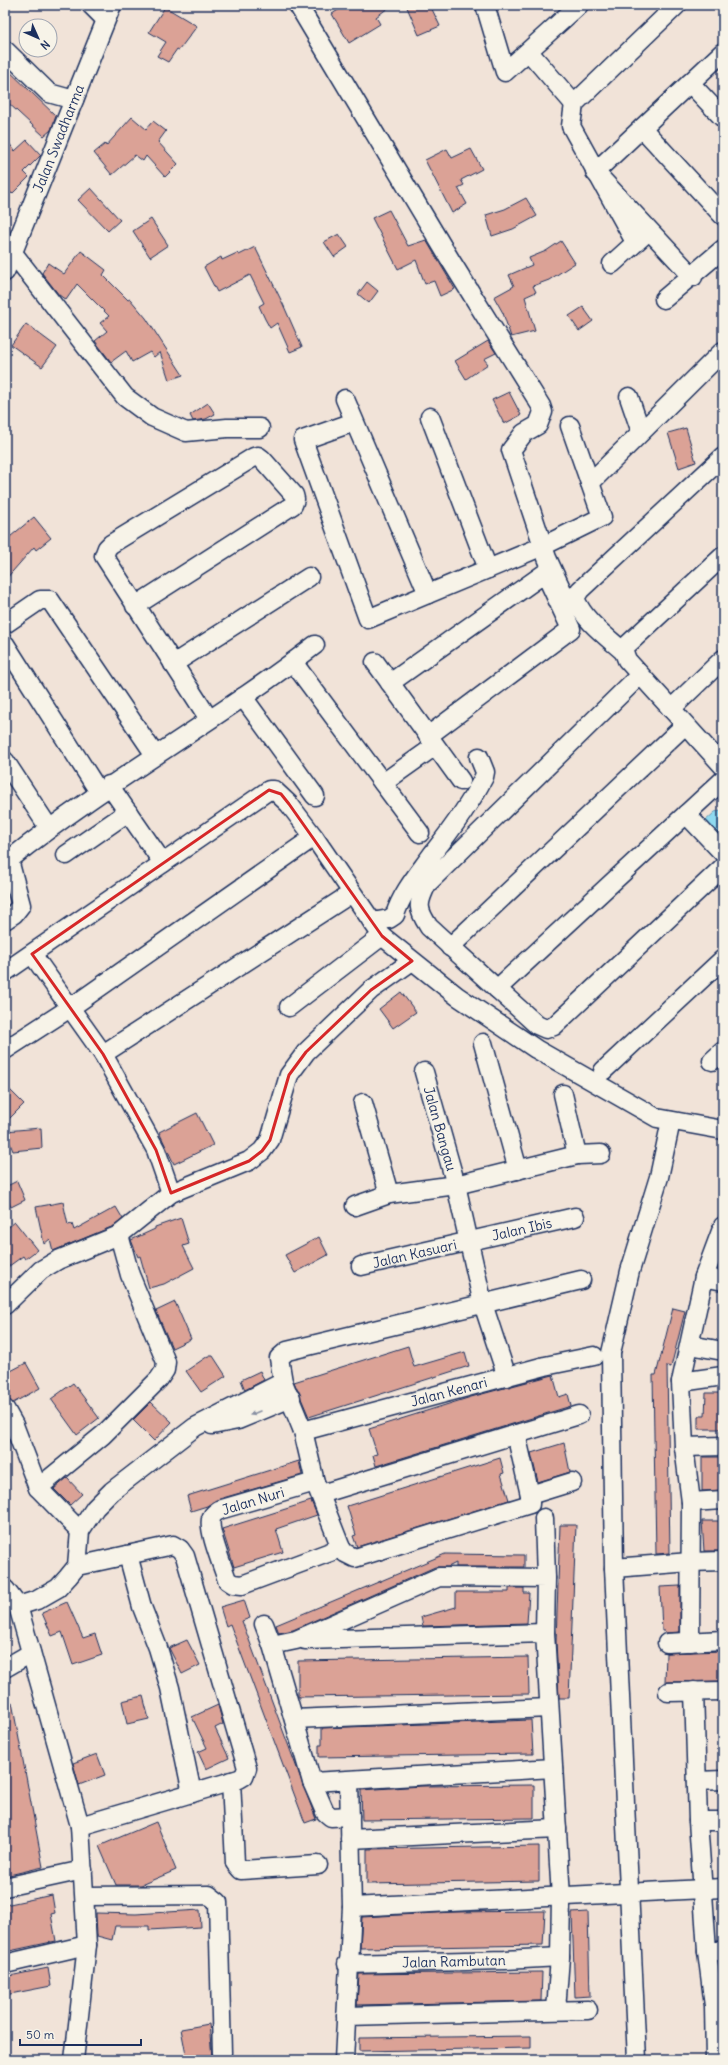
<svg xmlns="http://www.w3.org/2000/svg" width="728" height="2065" font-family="Delius,sans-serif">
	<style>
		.water { fill: #8fdaf0; stroke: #6196b6 }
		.building { fill: #dba296; stroke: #1b2f5e }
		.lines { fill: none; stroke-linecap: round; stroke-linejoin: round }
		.minor-casing { stroke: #1b2f5e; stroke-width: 21 }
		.minor { stroke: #f7f3e8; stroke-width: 18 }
		.oneway { fill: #8991a3 }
		.marked { fill: none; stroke: #d62828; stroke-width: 3; stroke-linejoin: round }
		.labels { text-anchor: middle; stroke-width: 4; stroke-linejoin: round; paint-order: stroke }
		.street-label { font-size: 14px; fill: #1b2f5e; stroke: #f7f3e8 }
	</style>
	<rect width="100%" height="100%" fill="#f1e3d8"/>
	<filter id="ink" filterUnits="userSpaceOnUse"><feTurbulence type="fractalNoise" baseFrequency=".025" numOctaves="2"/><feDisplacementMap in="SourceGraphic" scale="8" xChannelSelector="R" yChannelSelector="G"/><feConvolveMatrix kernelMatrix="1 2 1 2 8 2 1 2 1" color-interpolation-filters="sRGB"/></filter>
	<g filter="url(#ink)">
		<path class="water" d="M 723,809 L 723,844 L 703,823 L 715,812 Z"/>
		<path class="building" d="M 346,5 L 392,5 L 376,17 L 380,24 L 349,43 L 332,14 Z
			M 406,5 L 430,5 L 440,26 L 419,35 Z
			M 165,7 L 197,26 L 179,50 L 177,49 L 168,62 L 157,56 L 166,42 L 149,32 Z
			M 5,67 L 56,116 L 51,130 L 44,136 L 5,100 Z
			M 132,117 L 146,129 L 153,121 L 166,131 L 158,142 L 178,164 L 165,177 L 146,156 L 143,161 L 135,155 L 112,175 L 94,153 L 105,144 L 106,146 Z
			M 5,138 L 15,151 L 27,140 L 41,155 L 24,172 L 29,177 L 12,194 L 5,186 Z
			M 447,149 L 452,158 L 471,149 L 482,169 L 461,180 L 464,185 L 458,188 L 467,204 L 452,213 L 425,160 Z
			M 91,188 L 120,220 L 108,231 L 78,200 Z
			M 526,198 L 537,216 L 513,229 L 492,236 L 486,215 L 505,209 Z
			M 389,210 L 408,246 L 426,240 L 455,289 L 440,296 L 434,281 L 425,284 L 416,260 L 398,269 L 372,218 Z
			M 151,219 L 168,245 L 150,257 L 133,231 Z
			M 339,234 L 348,247 L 334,257 L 324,242 Z
			M 561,241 L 575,263 L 549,280 L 533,286 L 536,292 L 525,297 L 535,331 L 511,337 L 503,313 L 494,297 L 514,286 L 509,275 L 532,265 L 529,258 L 546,251 Z
			M 255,247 L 283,304 L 302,347 L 290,352 L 277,323 L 270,328 L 265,319 L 259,306 L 264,303 L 250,275 L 217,292 L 204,267 L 221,257 L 222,260 L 237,253 L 239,255 Z
			M 81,251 L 106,270 L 103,275 L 128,300 L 130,299 L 146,318 L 183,375 L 169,380 L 160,352 L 154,357 L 150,352 L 132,362 L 126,351 L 111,362 L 95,341 L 107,331 L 100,323 L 109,316 L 77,284 L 66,300 L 59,295 L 42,273 L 48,263 L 64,274 Z
			M 367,282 L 378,291 L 369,303 L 358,294 Z
			M 583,307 L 593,321 L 579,331 L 569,316 Z
			M 26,324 L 57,347 L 42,367 L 11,345 Z
			M 488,341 L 496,353 L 484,359 L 488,364 L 466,379 L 455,361 Z
			M 509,392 L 521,415 L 504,424 L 492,400 Z
			M 208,403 L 215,414 L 206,419 L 193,421 L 190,415 Z
			M 686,428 L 696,462 L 679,468 L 668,433 Z
			M 34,517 L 51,538 L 36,550 L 34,547 L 5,580 L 5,541 Z
			M 401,992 L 416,1012 L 393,1028 L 379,1009 Z
			M 5,1085 L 24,1104 L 5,1123 Z
			M 197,1113 L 213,1145 L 174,1164 L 159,1132 Z
			M 41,1128 L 42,1148 L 13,1151 L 5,1131 Z
			M 17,1181 L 25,1200 L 11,1207 L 5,1194 L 5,1187 Z
			M 63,1202 L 68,1225 L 72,1224 L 74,1230 L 116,1207 L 123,1219 L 114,1226 L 53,1251 L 50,1239 L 44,1244 L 36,1207 Z
			M 181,1218 L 189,1244 L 183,1246 L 194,1268 L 164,1284 L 149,1288 L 140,1256 L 138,1257 L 131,1240 L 155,1229 L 155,1227 Z
			M 15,1222 L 37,1250 L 25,1259 L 23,1256 L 5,1269 L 5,1230 Z
			M 319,1237 L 328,1255 L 295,1273 L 285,1255 Z
			M 175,1302 L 191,1339 L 172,1348 L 156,1311 Z
			M 673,1308 L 685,1311 L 671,1367 L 667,1366 L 670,1553 L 656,1554 L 653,1375 L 656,1375 Z
			M 408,1346 L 414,1367 L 465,1352 L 469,1366 L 309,1417 L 294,1382 Z
			M 208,1356 L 213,1356 L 226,1376 L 201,1392 L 186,1371 Z
			M 26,1363 L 40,1388 L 13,1403 L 5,1399 L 5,1374 Z
			M 260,1371 L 264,1380 L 245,1390 L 241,1380 Z
			M 553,1375 L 559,1397 L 568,1394 L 571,1406 L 376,1466 L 373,1455 L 377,1454 L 369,1429 L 471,1397 Z
			M 73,1383 L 99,1418 L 77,1435 L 51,1399 Z
			M 706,1393 L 723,1393 L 723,1429 L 698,1429 L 698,1416 L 705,1416 Z
			M 151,1402 L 172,1422 L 154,1441 L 133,1420 Z
			M 564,1443 L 570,1472 L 538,1482 L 531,1453 Z
			M 702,1457 L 723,1457 L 723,1490 L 702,1491 Z
			M 500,1458 L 504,1473 L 501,1474 L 509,1500 L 357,1547 L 353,1536 L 356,1535 L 347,1506 Z
			M 299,1461 L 302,1475 L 216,1500 L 207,1506 L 191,1511 L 187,1496 Z
			M 67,1478 L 82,1494 L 70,1505 L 54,1489 Z
			M 311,1501 L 317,1515 L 276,1529 L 283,1552 L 234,1567 L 222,1529 Z
			M 702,1521 L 723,1521 L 723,1551 L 704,1551 Z
			M 560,1525 L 576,1525 L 569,1698 L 559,1698 L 556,1642 Z
			M 445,1554 L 524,1555 L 524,1567 L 456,1567 L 456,1563 L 448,1567 L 435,1567 L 293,1630 L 279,1633 L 276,1625 Z
			M 680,1586 L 680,1632 L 665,1633 L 665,1631 L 662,1631 L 660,1587 Z
			M 509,1588 L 524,1588 L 524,1593 L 529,1593 L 527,1623 L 423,1626 L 421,1617 L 456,1607 L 456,1592 L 509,1592 Z
			M 244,1600 L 250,1618 L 242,1621 L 316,1819 L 305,1823 L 230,1624 L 226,1626 L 220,1607 Z
			M 67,1602 L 83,1638 L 95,1634 L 102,1655 L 73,1665 L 62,1632 L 52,1636 L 42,1613 Z
			M 187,1640 L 200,1665 L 182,1674 L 169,1648 Z
			M 723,1651 L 723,1681 L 665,1682 L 666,1653 Z
			M 528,1657 L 529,1694 L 298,1697 L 298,1661 Z
			M 143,1696 L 149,1719 L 127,1724 L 122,1701 Z
			M 5,1702 L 12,1702 L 43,1867 L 5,1876 Z
			M 218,1705 L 223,1724 L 215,1728 L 229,1758 L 206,1769 L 198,1752 L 207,1748 L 192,1717 Z
			M 531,1720 L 533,1754 L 319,1757 L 319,1745 L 322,1745 L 322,1728 Z
			M 97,1754 L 105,1775 L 79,1785 L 73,1763 Z
			M 534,1785 L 534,1818 L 362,1820 L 361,1790 L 422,1786 Z
			M 156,1822 L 176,1870 L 141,1885 L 116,1885 L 99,1846 Z
			M 539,1846 L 539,1881 L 367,1884 L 367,1849 Z
			M 52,1895 L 55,1913 L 51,1914 L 56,1941 L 5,1952 L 5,1905 Z
			M 200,1910 L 201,1927 L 149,1930 L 149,1926 L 115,1926 L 112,1940 L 97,1936 L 96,1913 L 136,1914 Z
			M 545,1911 L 543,1945 L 360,1948 L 362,1917 L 454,1912 Z
			M 588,1912 L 590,1996 L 575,1997 L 572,1913 Z
			M 48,1968 L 51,1986 L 5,1995 L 5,1977 Z
			M 542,1972 L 541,2001 L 357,2005 L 359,1974 Z
			M 209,2024 L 212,2057 L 187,2060 L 181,2029 Z
			M 531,2036 L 531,2048 L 359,2051 L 359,2038 Z"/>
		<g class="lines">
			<g class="minor-casing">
				<g id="minor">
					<path d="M 91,5 L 105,19"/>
					<path d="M 298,5 L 451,261 L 541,406 L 543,412 L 538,425 L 524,433 L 511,450 L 547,558 L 566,599"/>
					<path d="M 485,5 L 505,72 L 579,5"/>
					<path d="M 5,50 L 49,93 L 74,100"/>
					<path d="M 529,52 L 574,104"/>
					<path d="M 690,83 L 723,118"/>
					<path d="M 642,128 L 723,216"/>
					<path d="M 635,242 L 571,126 L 574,104 L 677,5"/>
					<path d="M 13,253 L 125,397 L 152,417 L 186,432 L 227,428 L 260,428"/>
					<path d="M 612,264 L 644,235"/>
					<path id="s1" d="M 5,272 L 112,5"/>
					<path d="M 693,277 L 595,172 L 723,52"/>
					<path d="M 664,299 L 723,249"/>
					<path d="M 629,397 L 641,432"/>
					<path d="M 345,399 L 428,594"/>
					<path d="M 430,417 L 488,569"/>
					<path d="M 354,422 L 303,440 L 368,619 L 543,546 L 602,517 L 570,426"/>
					<path d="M 590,483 L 723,351"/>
					<path d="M 723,556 L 625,647 L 624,652 L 627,660 L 723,766"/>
					<path d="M 135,606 L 293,505 L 295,499 L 294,495 L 262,459 L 258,456 L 254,457 L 111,544 L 107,548 L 104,556 L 209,719"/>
					<path d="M 5,624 L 40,600 L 50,600 L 155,755"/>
					<path d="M 5,644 L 99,792"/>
					<path d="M 624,652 C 606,636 584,621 575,598 L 580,590 L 723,457"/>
					<path d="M 293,662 L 420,833"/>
					<path d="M 375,662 L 461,781"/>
					<path d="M 173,664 L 309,577"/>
					<path d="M 640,675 L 427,884 C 417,904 417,909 429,927 L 537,1025 L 546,1029 L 554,1026 L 723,867"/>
					<path d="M 390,683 L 545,573 L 571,629 L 428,736"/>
					<path d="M 243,697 L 315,796"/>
					<path d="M 671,709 L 723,659"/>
					<path d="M 5,761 L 49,828"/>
					<path d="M 383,783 L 435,746"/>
					<path d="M 109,785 L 163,863"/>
					<path d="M 686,814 L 723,853"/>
					<path d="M 5,854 L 9,860 L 21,905 L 14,914 L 5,920"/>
					<path d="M 66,855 L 128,812"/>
					<path d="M 9,860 C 107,781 217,721 315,645"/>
					<path d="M 372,922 L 389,919 L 395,915 C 402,892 419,873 433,853 C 452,829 470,804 484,777 L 485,772 L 479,757"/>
					<path d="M 450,947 L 685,725"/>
					<path d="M 32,954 L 103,1054 L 156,1150 L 171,1193"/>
					<path d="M 5,972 L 269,790 L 274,790 L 289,804 L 314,837 L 382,936 L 457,996 L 536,1049 L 657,1118 L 723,1130"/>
					<path d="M 497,989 L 723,780"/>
					<path d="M 289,1007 L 382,936"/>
					<path d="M 483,1043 L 518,1170"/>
					<path d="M 5,1050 L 70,1008 L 314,837"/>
					<path d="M 103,1054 L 352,893"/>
					<path d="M 712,1061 L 723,1051"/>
					<path d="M 603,1071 L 723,959"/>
					<path id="s2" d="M 424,1072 L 456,1185 L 483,1304 L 507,1377"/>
					<path d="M 563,1094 L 577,1155"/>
					<path d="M 363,1103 L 389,1194"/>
					<path d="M 355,1206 L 389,1194 L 456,1185 L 577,1155 L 601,1154"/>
					<path id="s3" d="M 361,1266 L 575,1217"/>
					<path d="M 704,1277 L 723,1281"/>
					<path d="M 5,1305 L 41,1270 L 58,1260 L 119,1235 L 171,1193 L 249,1161 L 262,1151 L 270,1140 L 289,1075 L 306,1052 L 371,990 L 412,961"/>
					<path d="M 690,1345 L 723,1351"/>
					<path d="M 681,1382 L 723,1376"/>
					<path d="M 5,1409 L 14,1425 L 38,1488 L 80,1531"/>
					<path d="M 212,1425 L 238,1420 L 291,1398"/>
					<path id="s4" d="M 303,1431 L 545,1366 L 594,1356"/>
					<path d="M 516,1434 L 530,1495 L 530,1504 L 355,1558 L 345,1553 L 341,1548 L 315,1482 L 303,1431 L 283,1382 L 279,1358 L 287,1351 L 581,1280"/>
					<path d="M 684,1447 L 723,1446"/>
					<path d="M 315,1482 L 219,1510 C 215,1513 212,1514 211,1519 C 208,1531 223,1567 227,1580 L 233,1584 L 242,1585 L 341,1548"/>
					<path d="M 38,1488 L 103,1435 L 159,1379 L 165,1370 L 166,1362 L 130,1275 L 119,1235"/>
					<path d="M 321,1494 L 579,1415"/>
					<path d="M 530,1495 L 572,1482"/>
					<path d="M 691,1502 L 723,1500"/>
					<path d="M 544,1518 L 546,1578"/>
					<path d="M 128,1555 L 142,1607 L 158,1648 L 170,1688 L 192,1793"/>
					<path d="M 77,1566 L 173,1545 L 180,1549 L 185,1556 L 247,1768 L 244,1776 L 239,1779 L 80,1826"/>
					<path d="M 614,1568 L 690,1562 L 723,1561"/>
					<path d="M 5,1589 L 18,1606 L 80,1826 L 87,1945 L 74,2060"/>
					<path d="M 18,1606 L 37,1600 L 58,1588 L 68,1577 L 77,1566 L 80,1531 L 95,1508 L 112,1491 L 195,1427 L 283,1382"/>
					<path d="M 264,1624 L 272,1645 L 312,1782 L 325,1812 L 331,1817 L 350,1816"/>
					<path d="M 305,1640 L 545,1633"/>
					<path d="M 690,1642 L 691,1502 L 684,1447 L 681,1382 L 704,1277 L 723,1226"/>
					<path d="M 667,1643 L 723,1640"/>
					<path d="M 272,1645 L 296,1640 L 439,1577 L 546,1578 L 545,1633 L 561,1897 L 560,1957 L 556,2010"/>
					<path d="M 5,1668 L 31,1653"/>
					<path d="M 694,1691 L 698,1821 L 707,1951 L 723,1951"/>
					<path d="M 668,1692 L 723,1691"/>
					<path d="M 294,1719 L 549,1708"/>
					<path d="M 231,1781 L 235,1863 L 241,1870 L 318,1865"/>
					<path d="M 697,1781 L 723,1780"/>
					<path d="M 312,1782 L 553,1768"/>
					<path d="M 698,1821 L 723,1821"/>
					<path d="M 350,1839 L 557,1829"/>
					<path d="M 5,1887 L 83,1870"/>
					<path d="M 85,1896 L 209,1895 L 218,1902 L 222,2053"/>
					<path d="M 352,1907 L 723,1888"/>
					<path d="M 707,1951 L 714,2006 L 715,2060"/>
					<path d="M 5,1964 L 87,1945"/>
					<path id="s5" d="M 347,1964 L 505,1960 L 560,1957"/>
					<path d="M 346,2016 L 588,2010"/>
					<path d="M 344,2060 L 352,1907 L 349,1781"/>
					<path d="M 637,2060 L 614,1568 L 611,1353 L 630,1271 L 659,1177 L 671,1121"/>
				</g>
			</g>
			<use href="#minor" class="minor"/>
		</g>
		<defs><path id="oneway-solid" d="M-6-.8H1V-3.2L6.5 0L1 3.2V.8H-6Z"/></defs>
		<use class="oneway" href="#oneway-solid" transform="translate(255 1413) rotate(157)"/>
	</g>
	<path class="marked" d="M 269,790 L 281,794 L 289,804 L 382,936 L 412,961 L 371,990 L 306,1052 L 289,1075 L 270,1140 L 262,1151 L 249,1161 L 171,1193 L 156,1150 L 103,1054 L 32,954 Z"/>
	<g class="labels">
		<g class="street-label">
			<text dy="5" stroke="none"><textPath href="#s1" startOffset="144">Jalan Swadharma</textPath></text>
			<text dy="5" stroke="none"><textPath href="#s2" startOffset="59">Jalan Bangau</textPath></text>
			<text dy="5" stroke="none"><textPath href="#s3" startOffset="165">Jalan Ibis</textPath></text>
			<text dy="5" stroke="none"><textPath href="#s3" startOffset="55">Jalan Kasuari</textPath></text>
			<text dy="5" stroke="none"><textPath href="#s4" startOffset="151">Jalan Kenari</textPath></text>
			<text transform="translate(253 1501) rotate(-17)" y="5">Jalan Nuri</text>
			<text dy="5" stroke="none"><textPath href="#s5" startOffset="107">Jalan Rambutan</textPath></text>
		</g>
	</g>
	<rect width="728" height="2065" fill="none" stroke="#f7f3e8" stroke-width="20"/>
	<rect x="10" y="10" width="708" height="2045" fill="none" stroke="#1b2f5e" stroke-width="1.5" filter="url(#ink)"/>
	<g transform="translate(38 38) rotate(135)"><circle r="19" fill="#f7f3e8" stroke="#9fa5b1"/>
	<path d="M0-3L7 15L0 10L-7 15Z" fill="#1b2f5e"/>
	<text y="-6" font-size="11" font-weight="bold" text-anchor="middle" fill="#1b2f5e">N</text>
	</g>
	<path d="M20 2039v6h121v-6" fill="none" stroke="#1b2f5e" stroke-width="2"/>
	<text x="26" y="2039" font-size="12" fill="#1b2f5e" stroke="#f7f3e8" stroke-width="3" paint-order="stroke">50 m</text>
</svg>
